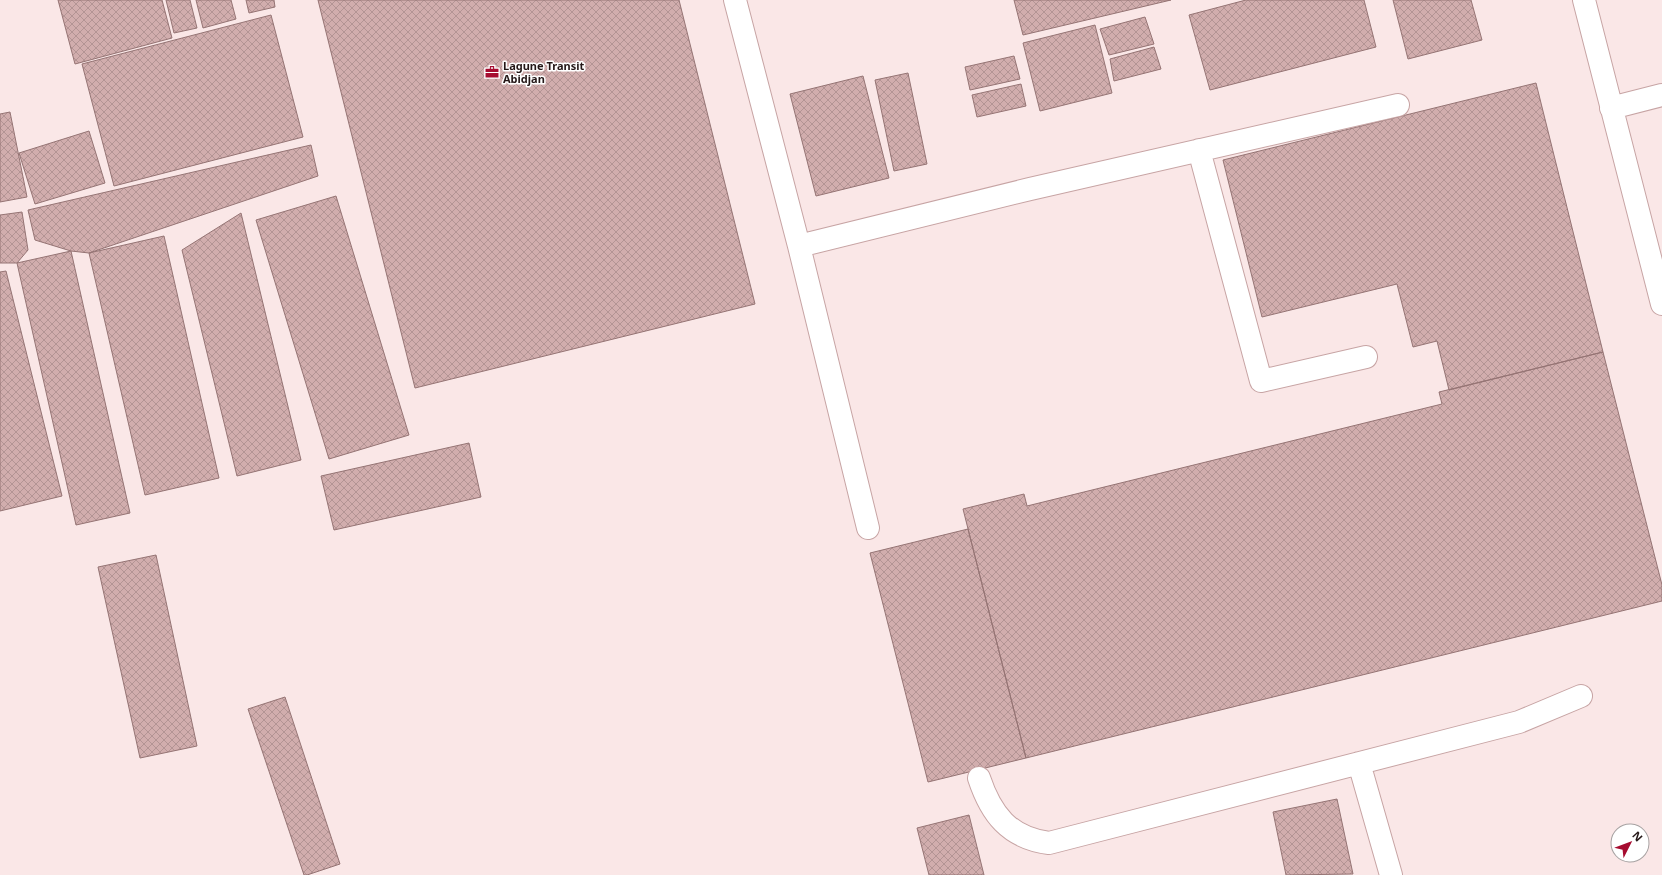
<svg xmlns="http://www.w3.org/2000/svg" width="1662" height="875" font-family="'Noto Sans',sans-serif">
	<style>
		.built { fill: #fae7e7; fill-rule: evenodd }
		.building { fill: url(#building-cross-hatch); stroke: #957474 }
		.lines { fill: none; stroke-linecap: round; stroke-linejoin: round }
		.minor-casing { stroke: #c7a4a4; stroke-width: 24 }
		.minor { stroke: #fff; stroke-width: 22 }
		.labels { text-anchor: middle; stroke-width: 3; stroke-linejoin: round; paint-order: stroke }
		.poi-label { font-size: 11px; font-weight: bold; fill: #241717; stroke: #fff; text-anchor: start }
	</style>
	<defs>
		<pattern id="building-cross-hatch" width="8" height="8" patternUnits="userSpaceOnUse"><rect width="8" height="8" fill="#d1adad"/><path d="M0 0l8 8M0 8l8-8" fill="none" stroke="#b39494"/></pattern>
	</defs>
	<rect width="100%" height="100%" fill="#fdf5f5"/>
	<path class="built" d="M 0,0 L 1662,0 L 1662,875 L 0,875 ZM 1618,831 L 1642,831 L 1642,855 L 1618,855 Z"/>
	<path class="building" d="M 58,0 L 162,0 L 172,38 L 75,64 Z
		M 166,0 L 190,0 L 197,28 L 174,33 Z
		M 196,0 L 231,0 L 236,19 L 203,28 Z
		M 246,0 L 274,0 L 275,7 L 249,13 Z
		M 318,0 L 679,0 L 755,304 L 415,388 Z
		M 1014,0 L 1171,0 L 1023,35 Z
		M 1246,0 L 1364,0 L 1376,47 L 1210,90 L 1189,15 Z
		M 1393,0 L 1471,0 L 1482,40 L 1408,59 Z
		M 271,15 L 303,137 L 114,186 L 82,64 Z
		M 1145,17 L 1154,44 L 1109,55 L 1100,29 Z
		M 1095,25 L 1112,93 L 1040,111 L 1023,43 Z
		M 1154,47 L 1161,69 L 1114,81 L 1110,59 Z
		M 1014,56 L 1020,79 L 970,90 L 965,67 Z
		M 908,73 L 927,164 L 894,171 L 875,80 Z
		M 863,76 L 889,178 L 816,196 L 790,94 Z
		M 1536,83 L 1603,352 L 1449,390 L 1437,341 L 1413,347 L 1397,284 L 1262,317 L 1223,160 Z
		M 1021,84 L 1026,106 L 977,117 L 972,95 Z
		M 10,112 L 27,197 L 0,202 L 0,114 Z
		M 89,131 L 105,183 L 35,204 L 19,153 Z
		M 311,145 L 318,176 L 89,253 L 71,251 L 35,240 L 28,210 Z
		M 336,196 L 409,435 L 329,459 L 256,220 Z
		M 22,212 L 28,250 L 17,263 L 0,263 L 0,215 Z
		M 241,213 L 301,460 L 237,476 L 182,250 Z
		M 164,236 L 219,478 L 145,495 L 89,253 Z
		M 71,251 L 130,513 L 76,525 L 17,263 Z
		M 6,271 L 62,496 L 0,511 L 0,272 Z
		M 1603,352 L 1662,585 L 1662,601 L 1026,758 L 963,509 L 1024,494 L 1027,506 L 1442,404 L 1439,392 Z
		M 469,443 L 481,497 L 334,530 L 321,476 Z
		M 968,529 L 1026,758 L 928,782 L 870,553 Z
		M 156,555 L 197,746 L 140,758 L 98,567 Z
		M 285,697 L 340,864 L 307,875 L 304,875 L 248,709 Z
		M 1337,799 L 1353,874 L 1286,875 L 1273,812 Z
		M 969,815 L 984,875 L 929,875 L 917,828 Z"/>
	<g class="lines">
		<g class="minor-casing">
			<path id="minor" d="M 735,0 L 799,246 L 868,528
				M 1584,0 L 1662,304
				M 1611,108 L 1662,95
				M 1199,150 L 1261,381 L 1366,357
				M 799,246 L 1030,189 L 1398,105
				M 1359,763 L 1391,875
				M 979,778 C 991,814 1009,838 1049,843 L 1519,722 L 1581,696"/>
		</g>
		<use href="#minor" class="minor"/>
	</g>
	<defs>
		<g id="office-bare" transform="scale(1.08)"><path d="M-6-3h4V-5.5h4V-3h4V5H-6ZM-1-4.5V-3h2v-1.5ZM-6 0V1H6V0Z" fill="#a60c30" stroke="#fff" stroke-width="2.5" paint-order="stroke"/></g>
	</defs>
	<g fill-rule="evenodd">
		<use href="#office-bare" x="492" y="72"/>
	</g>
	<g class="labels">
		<g class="poi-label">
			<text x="503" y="70">Lagune Transit<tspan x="503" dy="13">Abidjan</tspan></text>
		</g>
	</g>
	<g transform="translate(1630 843) rotate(48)"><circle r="19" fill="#ffffff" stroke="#a7a2a2"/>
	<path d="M0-3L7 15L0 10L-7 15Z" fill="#a60c30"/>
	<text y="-6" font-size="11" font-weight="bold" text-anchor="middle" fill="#241717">N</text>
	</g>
</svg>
